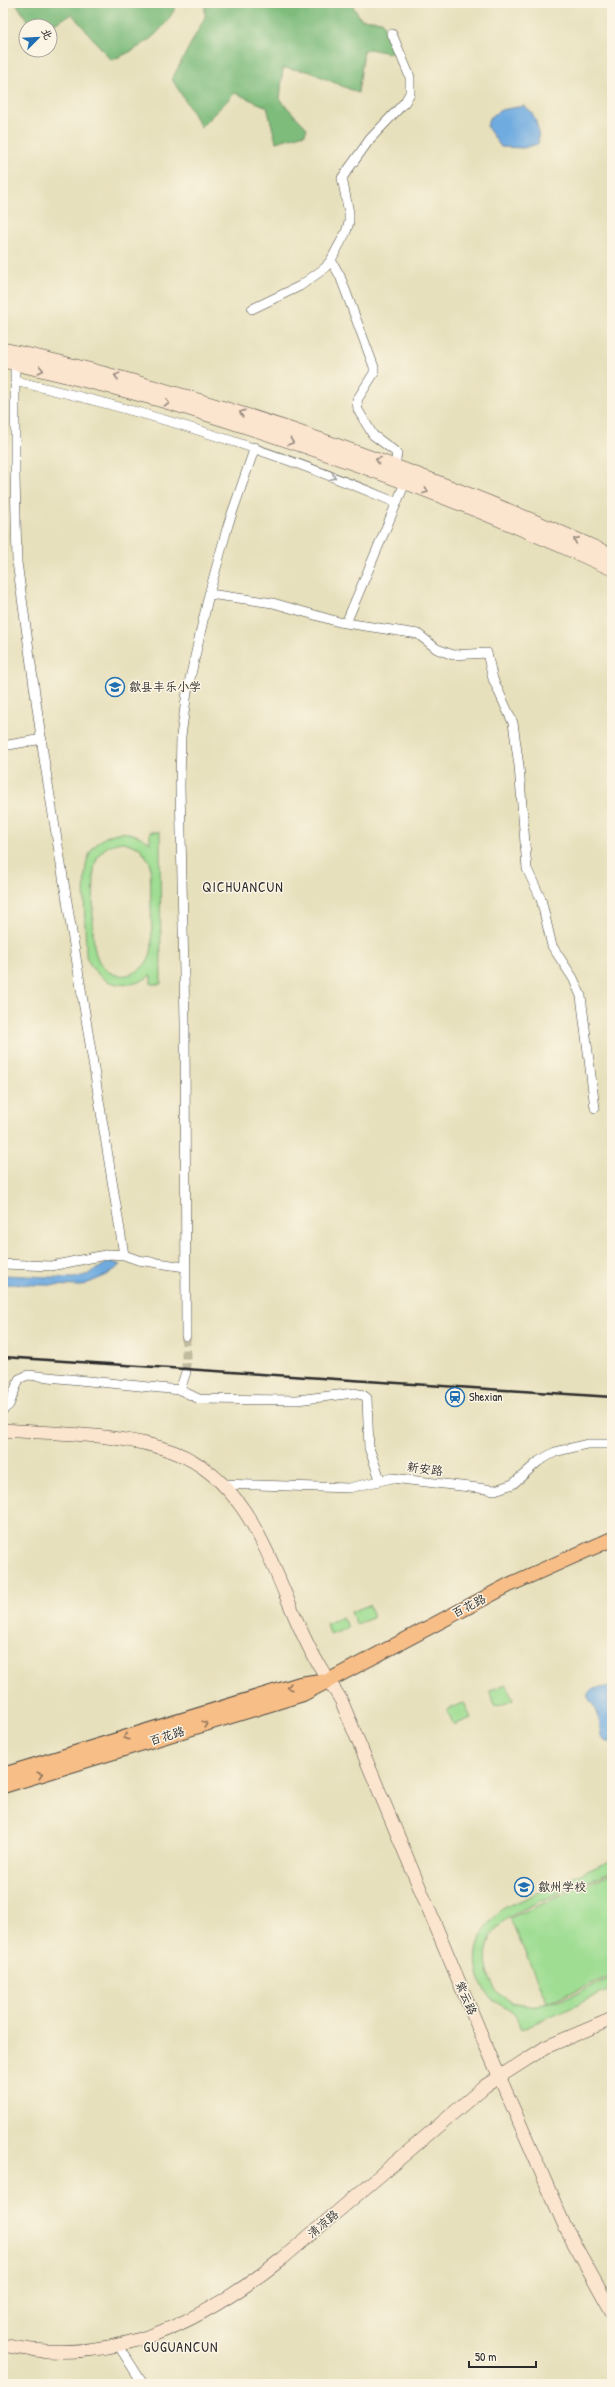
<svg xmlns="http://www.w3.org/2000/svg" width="615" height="2387" font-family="'Patrick Hand','LXGW WenKai TC',sans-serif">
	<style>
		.green { fill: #9edd92; stroke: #64845e; fill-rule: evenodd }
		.forest { fill: #7ebc7c; stroke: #547454 }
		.water { fill: #6fabe0; stroke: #4d6b86 }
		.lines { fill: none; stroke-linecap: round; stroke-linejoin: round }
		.street-tunnel { stroke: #c1bc9f; stroke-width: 9; stroke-dasharray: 9 4.5; stroke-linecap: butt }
		.street-casing { stroke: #474641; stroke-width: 10 }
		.secondary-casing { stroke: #474641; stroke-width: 14 }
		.primary-casing { stroke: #474641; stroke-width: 16 }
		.street { stroke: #fff; stroke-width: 9 }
		.secondary { stroke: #fce5cf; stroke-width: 13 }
		.primary { stroke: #f7be88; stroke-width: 14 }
		.rail { stroke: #2b2b2b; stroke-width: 2.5 }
		.oneway { stroke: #94887d }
		.oneway2 { stroke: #a0a0a0 }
		.oneway3 { stroke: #91745a }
		.labels { text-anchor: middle; stroke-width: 3; stroke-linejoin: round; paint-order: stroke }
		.poi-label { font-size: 12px; fill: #2b2b2b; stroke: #fcf5e5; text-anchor: start }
		.street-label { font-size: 12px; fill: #2b2b2b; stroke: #fcf5e5 }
		.quarter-label { font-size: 14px; letter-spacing: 1px; fill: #2b2b2b; stroke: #fcf5e5 }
	</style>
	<rect width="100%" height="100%" fill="#fcf5e5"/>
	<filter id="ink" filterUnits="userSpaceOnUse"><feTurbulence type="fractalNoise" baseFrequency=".025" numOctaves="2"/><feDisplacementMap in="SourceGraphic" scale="8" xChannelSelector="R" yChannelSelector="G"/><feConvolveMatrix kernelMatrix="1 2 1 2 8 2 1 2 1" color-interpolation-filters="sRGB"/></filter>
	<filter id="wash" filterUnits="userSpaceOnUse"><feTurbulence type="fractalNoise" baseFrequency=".012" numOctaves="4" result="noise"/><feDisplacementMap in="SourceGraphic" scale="16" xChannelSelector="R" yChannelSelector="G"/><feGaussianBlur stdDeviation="0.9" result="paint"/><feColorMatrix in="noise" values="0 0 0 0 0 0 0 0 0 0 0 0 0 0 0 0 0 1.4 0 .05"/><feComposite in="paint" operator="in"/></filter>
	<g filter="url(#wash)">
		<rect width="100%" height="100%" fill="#e7e0bc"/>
		<path class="green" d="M 150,832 L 160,832 L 161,984 L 151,984 L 151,975 C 127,993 97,985 86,956 C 86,934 81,876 88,858 C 92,846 101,838 113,834 C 127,830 139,835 150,843 ZM 124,842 L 140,848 L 150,862 L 152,945 C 151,977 109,988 97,957 C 90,940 94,893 94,873 C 94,855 106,843 124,842 Z
			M 369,1605 L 373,1613 L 373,1618 L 356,1624 L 351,1612 Z
			M 342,1617 L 348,1627 L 331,1635 L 326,1624 Z
			M 506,1684 L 513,1700 L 496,1707 L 489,1691 Z
			M 464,1702 L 471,1718 L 454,1725 L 447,1710 Z
			M 612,1860 L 612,1871 C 587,1882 513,1909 498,1926 C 487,1939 484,1956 488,1972 C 507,2035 575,1993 612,1977 L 612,1989 L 521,2029 C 519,2025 517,2019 515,2015 C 510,2009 496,2004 488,1995 C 467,1966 476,1928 504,1908 Z
			M 612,1873 L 612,1975 L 547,2003 L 510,1918 Z"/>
		<path class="forest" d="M 16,3 L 178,3 C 162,34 143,48 111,60 L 72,14 L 50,26 L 31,26 Z
			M 205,3 L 351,3 L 361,19 L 382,21 L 395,54 L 369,49 L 364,51 L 358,93 L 308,71 L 283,68 L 280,100 L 307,128 L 305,134 L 276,142 L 267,107 L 235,93 L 201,127 L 172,79 L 205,17 Z"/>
		<path class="water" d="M 524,106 C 536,112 540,131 538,144 L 523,148 L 501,147 L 487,127 L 489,118 L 501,110 Z
			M 110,1261 L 121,1265 L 107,1275 L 81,1286 L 3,1284 L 3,1275 L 74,1278 L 89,1274 Z
			M 612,1686 L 612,1742 C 596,1744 602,1724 598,1715 C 596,1707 590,1702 587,1695 L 592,1689 Z"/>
	</g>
	<g filter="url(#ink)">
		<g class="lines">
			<path class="street-tunnel" d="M 186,1336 L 186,1372"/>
			<g class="street-casing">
				<path id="street" d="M 331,260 L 340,276 L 374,367 L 374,373 L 357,400 L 358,410 L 373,435 L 397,453 L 395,466
					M 252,309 L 300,286 L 325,268 L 331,260 L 346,232 L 349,222 L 349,213 L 342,178 L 370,139 L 405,102 L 410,93 L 410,77 L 392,34
					M 15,364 L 15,475 L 17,562 L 44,759 L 124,1255
					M 15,381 C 146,411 273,450 397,503
					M 209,594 L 273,603 L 339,622 L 418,634 L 437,649 L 453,655 L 487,653 L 493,679 L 513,723 L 519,766 L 527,869 L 541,899 L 552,946 L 573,978 L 581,996 L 595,1108
					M 346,623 L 405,483
					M 3,746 L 42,739
					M 3,1264 L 51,1266 L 110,1254 L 124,1255 L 138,1260 L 185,1267
					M 186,1336 L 185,1022 L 180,786 L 181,736 L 187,692 L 209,594 L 228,525 L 255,447
					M 180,1390 L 186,1372
					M 3,1410 L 9,1405 L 19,1379 L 28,1375 L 180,1390 L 199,1399 L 297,1400 L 354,1393 L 363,1395 L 367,1398 L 369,1448 L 380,1479
					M 222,1484 L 349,1488 L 392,1478 L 495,1490 L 513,1484 L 539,1461 L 555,1452 L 587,1444 L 612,1444
					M 119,2346 L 143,2384"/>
			</g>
			<g class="secondary-casing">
				<path id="secondary" d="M 3,349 C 100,369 196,398 290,429 C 399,466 507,507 612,555
					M 3,361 C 61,375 119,388 176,405 C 324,450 471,504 612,569
					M 3,1430 C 57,1434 123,1433 174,1452 C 257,1484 274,1581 311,1651 C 320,1668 331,1684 341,1700 L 486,2046 L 566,2229 L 612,2312
					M 3,2345 C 111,2369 201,2323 283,2258 L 485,2086 L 546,2047 L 612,2019"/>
			</g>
			<g class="primary-casing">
				<path id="primary" d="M 3,1775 L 300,1684 L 320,1681
					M 3,1786 L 303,1694 L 509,1585 L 612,1539"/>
			</g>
			<use href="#street" class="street"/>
			<use href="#secondary" class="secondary"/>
			<use href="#primary" class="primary"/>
			<path class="rail" d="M 3,1357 L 612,1397"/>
		</g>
		<defs><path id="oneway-chevron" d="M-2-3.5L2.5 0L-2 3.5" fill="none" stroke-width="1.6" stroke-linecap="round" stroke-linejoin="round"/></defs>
		<g class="oneway">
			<use href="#oneway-chevron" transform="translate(41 370) rotate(13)"/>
			<use href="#oneway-chevron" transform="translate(117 376) rotate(-165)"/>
			<use href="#oneway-chevron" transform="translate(167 403) rotate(16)"/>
			<use href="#oneway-chevron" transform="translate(242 413) rotate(-161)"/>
			<use href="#oneway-chevron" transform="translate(291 442) rotate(19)"/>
			<use href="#oneway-chevron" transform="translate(378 460) rotate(-160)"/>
			<use href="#oneway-chevron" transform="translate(426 491) rotate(21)"/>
			<use href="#oneway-chevron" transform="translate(576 540) rotate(-156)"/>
		</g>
		<use class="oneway2" href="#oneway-chevron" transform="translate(333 477) rotate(21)"/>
		<g class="oneway3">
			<use href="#oneway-chevron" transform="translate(290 1687) rotate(163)"/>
			<use href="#oneway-chevron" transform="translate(205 1724) rotate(-17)"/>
			<use href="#oneway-chevron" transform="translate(126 1737) rotate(163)"/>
			<use href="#oneway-chevron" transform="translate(40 1775) rotate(-17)"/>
		</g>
	</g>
	<defs>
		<g id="school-ring" transform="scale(1)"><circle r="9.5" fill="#fcf5e5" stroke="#1f6fb2" stroke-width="1.5"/><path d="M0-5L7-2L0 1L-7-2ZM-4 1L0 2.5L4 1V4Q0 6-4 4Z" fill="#1f6fb2"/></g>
		<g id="station-ring" transform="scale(1)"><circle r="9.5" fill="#fcf5e5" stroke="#1f6fb2" stroke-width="1.5"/><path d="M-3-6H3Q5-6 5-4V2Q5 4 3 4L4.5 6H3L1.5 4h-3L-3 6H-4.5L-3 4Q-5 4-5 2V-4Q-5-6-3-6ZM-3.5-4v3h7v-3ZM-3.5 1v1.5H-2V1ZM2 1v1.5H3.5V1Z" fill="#1f6fb2"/></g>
	</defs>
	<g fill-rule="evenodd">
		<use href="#school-ring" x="115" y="687"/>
		<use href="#station-ring" x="455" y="1397"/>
		<use href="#school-ring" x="524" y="1887"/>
	</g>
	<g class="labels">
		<g class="poi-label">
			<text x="129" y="691">歙县丰乐小学</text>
			<text x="469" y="1401">Shexian</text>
			<text x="538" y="1891">歙州学校</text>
		</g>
		<g class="street-label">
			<text transform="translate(425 1469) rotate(8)" y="4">新安路</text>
			<text transform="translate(469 1606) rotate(-27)" y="4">百花路</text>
			<text transform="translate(167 1736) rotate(-17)" y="4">百花路</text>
			<text transform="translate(466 1998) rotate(67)" y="4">紫云路</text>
			<text transform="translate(323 2224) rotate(-40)" y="4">清凉路</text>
		</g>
		<g class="quarter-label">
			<text x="243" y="892">QICHUANCUN</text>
			<text x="181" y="2352">GUGUANCUN</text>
		</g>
	</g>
	<rect width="615" height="2387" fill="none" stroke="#fcf5e5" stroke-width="16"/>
	<g transform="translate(38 38) rotate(66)"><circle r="19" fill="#fcf5e5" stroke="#a8a49b"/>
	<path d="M0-3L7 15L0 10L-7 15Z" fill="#1f6fb2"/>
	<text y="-6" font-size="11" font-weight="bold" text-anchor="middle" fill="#2b2b2b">北</text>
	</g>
	<path d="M469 2361v6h67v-6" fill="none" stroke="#2b2b2b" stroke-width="2"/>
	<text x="475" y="2361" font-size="12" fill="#2b2b2b" stroke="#fcf5e5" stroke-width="3" paint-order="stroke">50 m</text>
</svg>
